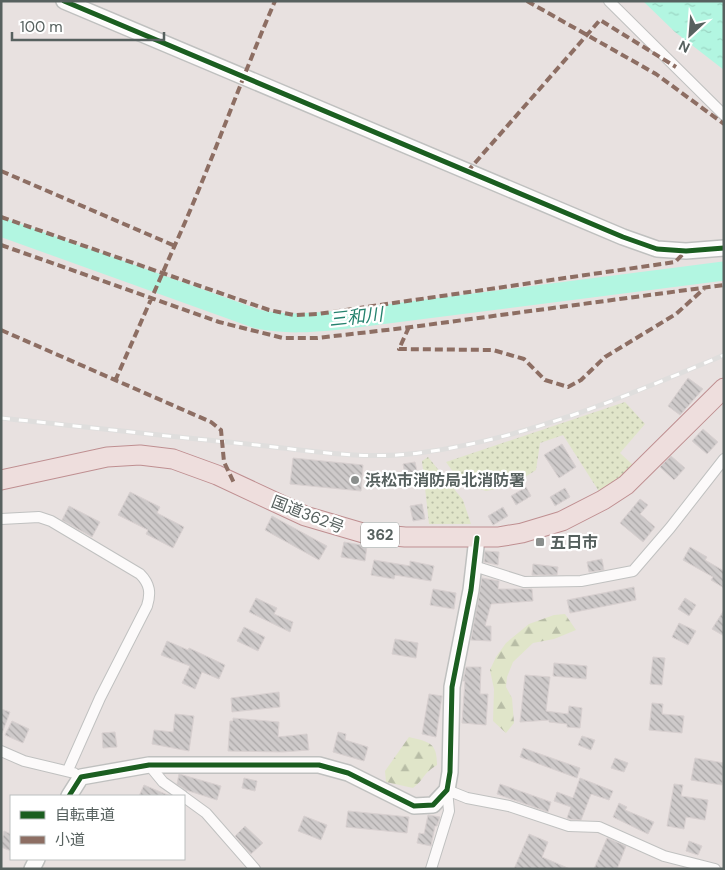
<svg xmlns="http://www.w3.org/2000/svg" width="725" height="870" font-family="'DM Sans','Noto Sans JP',sans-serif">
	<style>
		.green { fill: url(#green-dots) }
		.forest { fill: url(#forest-firs) }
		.water { fill: url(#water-ripples) }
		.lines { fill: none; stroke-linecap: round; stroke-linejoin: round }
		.river { stroke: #b2f6e1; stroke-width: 19 }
		.building { fill: url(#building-back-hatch); stroke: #d8d0d0 }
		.street-casing { stroke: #c0c1c0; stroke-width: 12 }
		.secondary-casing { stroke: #bfc0bf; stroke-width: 18 }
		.highway-casing { stroke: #bf8f91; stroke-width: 21 }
		.street { stroke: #fcfafa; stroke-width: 10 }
		.secondary { stroke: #fcfafa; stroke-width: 15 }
		.highway { stroke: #eededd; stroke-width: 19 }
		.rail-casing { stroke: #dfdedd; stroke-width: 5 }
		.rail { stroke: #fff; stroke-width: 3; stroke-dasharray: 9; stroke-linecap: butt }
		.quiet { stroke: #8d6e63; stroke-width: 4; stroke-dasharray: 8 4; stroke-linecap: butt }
		.cycleway-casing { stroke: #fff; stroke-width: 8 }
		.cycleway { stroke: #1b5e20; stroke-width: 5 }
		.poi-dot { fill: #8a8e8c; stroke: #fff; stroke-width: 2 }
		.labels { text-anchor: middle; stroke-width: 4.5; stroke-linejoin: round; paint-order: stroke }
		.shield { fill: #fff; stroke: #89908f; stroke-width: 1 }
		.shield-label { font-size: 15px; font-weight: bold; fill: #57615f }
		.poi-label { font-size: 16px; font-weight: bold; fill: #57615f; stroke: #fff; text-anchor: start }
		.street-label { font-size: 16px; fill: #57615f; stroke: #fff }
		.water-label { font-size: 18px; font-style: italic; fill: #25826e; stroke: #fff }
	</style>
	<defs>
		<pattern id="green-dots" width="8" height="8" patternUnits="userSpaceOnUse" patternTransform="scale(1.25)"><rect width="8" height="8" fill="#e0e5c9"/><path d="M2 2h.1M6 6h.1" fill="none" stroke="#b8bda6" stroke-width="1.8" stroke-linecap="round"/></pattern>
		<pattern id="forest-firs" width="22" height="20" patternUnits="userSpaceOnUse" patternTransform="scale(1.25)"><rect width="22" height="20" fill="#e0e5c9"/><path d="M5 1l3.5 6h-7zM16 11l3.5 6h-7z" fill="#b8bda6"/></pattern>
		<pattern id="water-ripples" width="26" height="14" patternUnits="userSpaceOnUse" patternTransform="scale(1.25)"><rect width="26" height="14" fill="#b2f6e1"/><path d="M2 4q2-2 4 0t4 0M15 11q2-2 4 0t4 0" fill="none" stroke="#9bd5c3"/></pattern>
		<pattern id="building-back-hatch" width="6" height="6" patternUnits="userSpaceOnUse" patternTransform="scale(1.25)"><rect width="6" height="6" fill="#cecaca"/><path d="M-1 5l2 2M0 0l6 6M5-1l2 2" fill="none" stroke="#aaa7a7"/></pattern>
	</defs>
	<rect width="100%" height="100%" fill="#e8e1e0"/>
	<path class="green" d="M 625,402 L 645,424 L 620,453 L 634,466 L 600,493 L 563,435 L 540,443 L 536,470 L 511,486 L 486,491 L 461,483 L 446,462 Z
		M 428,457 L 463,500 L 471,524 L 429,524 L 422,461 Z"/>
	<path class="forest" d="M 565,614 L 576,630 L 554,639 L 533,643 L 513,662 L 507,677 L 506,687 L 512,698 L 514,723 L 506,733 L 493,721 L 494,689 L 490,670 L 496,657 L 506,643 L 529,624 L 554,615 Z
		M 409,737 C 430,742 437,743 437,765 C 422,774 425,779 413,788 L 386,782 L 385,771 Z"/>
	<path class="water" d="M 643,1 L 724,1 L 724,70 L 675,32 Z"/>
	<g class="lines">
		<path class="river" d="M 1,227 L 257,319 C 285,325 311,323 340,320 L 724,271"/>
	</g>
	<path class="building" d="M 688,378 L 703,389 L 680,415 L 668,406 Z
		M 703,429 L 718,442 L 707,454 L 692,441 Z
		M 562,444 L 576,467 L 559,478 L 544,455 Z
		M 671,456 L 685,468 L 674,480 L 660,467 Z
		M 293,458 L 363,465 L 361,491 L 290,484 Z
		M 415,462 L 418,476 L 406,479 L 403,464 Z
		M 526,487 L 531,496 L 516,505 L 511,496 Z
		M 565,488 L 570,497 L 555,506 L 550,497 Z
		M 130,492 L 160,507 L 157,513 L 184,527 L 173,548 L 146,534 L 148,530 L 118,515 Z
		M 640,499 L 648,505 L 640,514 L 655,527 L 643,542 L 620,523 Z
		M 422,504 L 425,519 L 413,521 L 410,506 Z
		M 69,506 L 100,522 L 92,537 L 62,520 Z
		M 503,507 L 508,516 L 493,525 L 488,516 Z
		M 272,516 L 327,546 L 319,560 L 265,530 Z
		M 344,542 L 367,546 L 365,561 L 341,557 Z
		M 690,547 L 707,557 L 705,560 L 724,571 L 724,588 L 711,580 L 713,577 L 683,560 Z
		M 485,551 L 499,552 L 498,565 L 484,562 Z
		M 602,559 L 604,570 L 589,572 L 587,562 Z
		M 374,560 L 410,566 L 410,561 L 434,566 L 431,581 L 395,575 L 394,579 L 371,575 Z
		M 533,564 L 558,567 L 557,575 L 532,575 Z
		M 482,578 L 499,581 L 498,589 L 532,589 L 533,601 L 491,604 L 485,626 L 491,626 L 491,641 L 471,640 Z
		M 634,587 L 636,600 L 570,613 L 567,600 Z
		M 433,589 L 456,593 L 454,609 L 430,605 Z
		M 256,598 L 277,608 L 274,614 L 293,622 L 290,632 L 249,612 Z
		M 685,598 L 696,605 L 689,616 L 678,609 Z
		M 724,610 L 724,636 L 712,629 Z
		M 679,623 L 696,631 L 688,645 L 672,637 Z
		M 244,627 L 265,637 L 258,651 L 237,641 Z
		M 395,639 L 418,643 L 416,658 L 392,654 Z
		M 167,641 L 188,650 L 189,648 L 225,665 L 219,679 L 202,672 L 195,689 L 182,683 L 190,666 L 161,655 Z
		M 653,657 L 665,658 L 662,685 L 650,684 Z
		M 554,663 L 587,666 L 586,679 L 553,676 Z
		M 466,667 L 481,667 L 480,694 L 488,694 L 486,725 L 462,723 L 465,681 L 463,681 Z
		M 525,675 L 550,677 L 546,711 L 568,714 L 569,706 L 582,708 L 580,728 L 567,727 L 567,724 L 549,722 L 549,720 L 520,722 Z
		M 279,692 L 280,707 L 232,712 L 231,698 Z
		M 429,694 L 442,696 L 436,737 L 422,734 Z
		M 652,703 L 663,704 L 662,714 L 684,716 L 682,733 L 649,730 Z
		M 1,709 L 10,712 L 2,733 L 1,733 Z
		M 175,714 L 194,716 L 189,751 L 152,744 L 154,730 L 173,732 Z
		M 233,718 L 279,722 L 278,737 L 307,734 L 309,750 L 282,752 L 228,751 L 230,721 L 233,721 Z
		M 12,721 L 29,729 L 23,743 L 5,735 Z
		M 115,732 L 117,747 L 103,748 L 102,733 Z
		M 338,732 L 346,734 L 345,740 L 368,747 L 364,761 L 333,752 Z
		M 582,736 L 595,740 L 591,750 L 578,745 Z
		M 523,748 L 580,768 L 577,778 L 520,757 Z
		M 615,758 L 628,763 L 624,772 L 611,768 Z
		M 695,758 L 724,763 L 722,785 L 691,780 Z
		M 179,774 L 221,786 L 217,800 L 186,790 L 177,784 Z
		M 244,778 L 257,781 L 255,791 L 242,788 Z
		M 580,778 L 613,791 L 609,800 L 591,794 L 581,820 L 570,819 L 567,818 L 571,807 L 554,801 L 557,792 L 573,798 Z
		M 500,784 L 551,802 L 548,812 L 497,794 Z
		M 674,784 L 683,785 L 681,796 L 708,800 L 705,820 L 686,817 L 684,829 L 667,826 Z
		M 144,785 L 170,796 L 139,796 Z
		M 619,803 L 627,807 L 625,810 L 654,822 L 648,834 L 613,817 Z
		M 348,811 L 409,817 L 407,833 L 346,827 Z
		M 428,815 L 440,817 L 437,826 L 435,826 L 431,846 L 417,843 L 419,833 L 424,834 Z
		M 304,816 L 327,825 L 321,840 L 298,831 Z
		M 245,826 L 263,843 L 251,854 L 235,836 Z
		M 4,831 L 11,834 L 11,851 L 1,847 Z
		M 529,834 L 548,842 L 542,857 L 570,869 L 514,869 Z
		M 607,838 L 626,846 L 617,869 L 594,869 Z
		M 689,841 L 702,846 L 698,855 L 686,851 Z"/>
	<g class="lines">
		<g class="street-casing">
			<path id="street" d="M 609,1 L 724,115
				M 1,519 L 39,517 L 51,521 L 140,574 C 150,584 151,593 147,606 L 100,698 L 68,770
				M 474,566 L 524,582 L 581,581 L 633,571 L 670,528 L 724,459
				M 1,751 L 24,761 L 74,773
				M 149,765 L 163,782 L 183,796
				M 184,797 L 206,813 L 255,869
				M 431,869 L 449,811 L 447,790 L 467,798 L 509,806 L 569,826 L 599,827 L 664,856 L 715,869"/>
		</g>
		<g class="secondary-casing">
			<path id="secondary" d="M 64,1 L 623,237 L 657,249 L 686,251 L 724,248
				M 69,796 L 81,777 L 149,765 L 319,765 L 348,773 L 414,806 L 433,805 L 447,790 L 450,772 L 452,687 L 471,590 L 477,538
				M 32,869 L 37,859"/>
		</g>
		<g class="highway-casing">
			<path id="highway" d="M 1,480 L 107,457 L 140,455 L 173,459 L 217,475 L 305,516 L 363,533 L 405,537 L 498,537 L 522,533 L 562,521 L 603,500 L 626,485 L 724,388"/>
		</g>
		<use href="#street" class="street"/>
		<use href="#secondary" class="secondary"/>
		<use href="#highway" class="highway"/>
		<g class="rail-casing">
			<path id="rail" d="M 1,418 C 86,427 172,437 257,445 C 310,451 366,460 419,453 C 527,439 624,397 724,355"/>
		</g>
		<use href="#rail" class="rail"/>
		<path class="quiet" d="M 527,1 L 656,74 L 724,124
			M 1,171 L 175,246
			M 467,172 L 600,20 L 676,67
			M 1,217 L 269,310 L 294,315 L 318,314 L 675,262 L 686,251
			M 1,245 L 219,322 L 283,338 L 317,338 L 404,328 L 724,285
			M 409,327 L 399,349 L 493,350 L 524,359 L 545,380 L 568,387 L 581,380 L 605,357 L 676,314 L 706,287
			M 1,330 L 211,422 L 221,430 L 224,462 L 234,483
			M 115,381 C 135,336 155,290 175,245 C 211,165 240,82 275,1"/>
		<g class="cycleway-casing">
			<path id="cycleway" d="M 64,1 L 623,237 L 657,249 L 686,251 L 724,248
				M 69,796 L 81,777 L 149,765 L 319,765 L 348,773 L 414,806 L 433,805 L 447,790 L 450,772 L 452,687 L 471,590 L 477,538"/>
		</g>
		<use href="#cycleway" class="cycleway"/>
	</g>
	<g class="poi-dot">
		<circle cx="355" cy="480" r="5"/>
		<rect x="535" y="537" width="10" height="10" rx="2.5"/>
	</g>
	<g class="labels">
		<rect class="shield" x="361" y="522.5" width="38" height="25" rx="4"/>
		<g class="shield-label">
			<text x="380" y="540">362</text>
		</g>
		<g class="poi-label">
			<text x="365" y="486">浜松市消防局北消防署</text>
			<text x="550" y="548">五日市</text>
		</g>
		<g class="street-label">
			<text transform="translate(308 514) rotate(21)" y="6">国道362号</text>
		</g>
		<g class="water-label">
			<text transform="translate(356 317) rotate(-6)" y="6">三和川</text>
		</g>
	</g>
	<rect width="725" height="870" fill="none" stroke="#57615f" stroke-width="5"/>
	<rect x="10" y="795" width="175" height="65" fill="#ffffff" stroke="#bcc0bf"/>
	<rect x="20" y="811" width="25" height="8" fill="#1b5e20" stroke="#bcc0bf"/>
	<text x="55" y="820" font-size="15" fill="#57615f">自転車道</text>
	<rect x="20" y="836" width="25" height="8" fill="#8d6e63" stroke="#bcc0bf"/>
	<text x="55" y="845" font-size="15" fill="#57615f">小道</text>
	<g transform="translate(690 35) rotate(206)" stroke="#ffffff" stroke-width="4" paint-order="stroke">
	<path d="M0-4L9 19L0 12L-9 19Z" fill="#57615f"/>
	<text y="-8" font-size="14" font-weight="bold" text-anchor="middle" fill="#57615f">N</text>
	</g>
	<path d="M12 32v8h152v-8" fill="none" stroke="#57615f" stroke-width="2.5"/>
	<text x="20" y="32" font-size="15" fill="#57615f" stroke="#ffffff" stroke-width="4" paint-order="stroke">100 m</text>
</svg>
